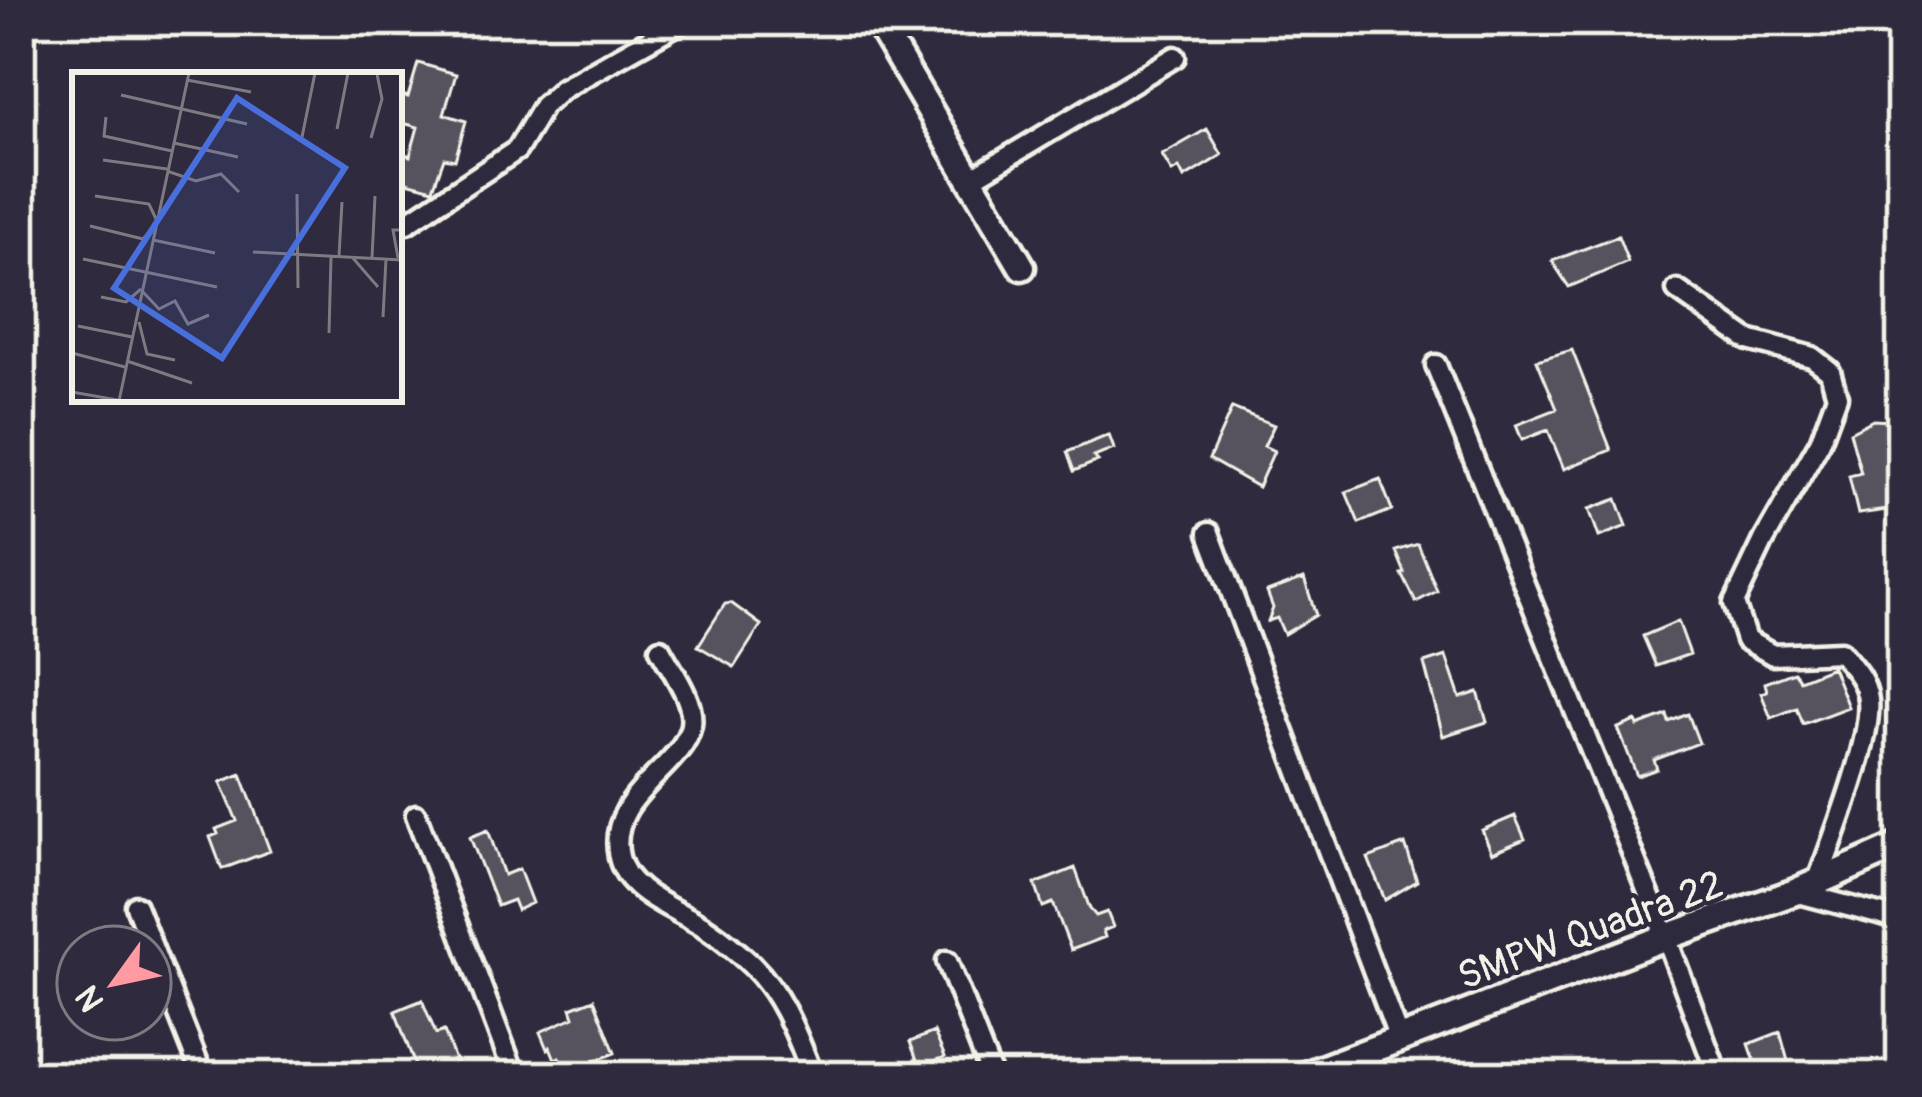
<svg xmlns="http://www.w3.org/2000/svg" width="1922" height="1097" font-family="Pangolin,sans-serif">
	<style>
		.building { fill: #56525f; stroke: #f4f1e8; stroke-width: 3 }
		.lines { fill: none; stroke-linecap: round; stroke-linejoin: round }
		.minor-casing { stroke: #f4f1e8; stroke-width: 27 }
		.tertiary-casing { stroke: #f4f1e8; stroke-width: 33 }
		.minor { stroke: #2f2a3d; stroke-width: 18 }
		.tertiary { stroke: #2f2a3d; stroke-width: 24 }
		.labels { text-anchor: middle; stroke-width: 9; stroke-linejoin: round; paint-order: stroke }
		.street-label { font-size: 39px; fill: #f4f1e8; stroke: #2f2a3d }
		.inset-road { fill: none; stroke: #7e7a81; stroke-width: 3 }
		.view { fill: #486fdb; fill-opacity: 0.15; stroke: #486fdb; stroke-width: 6 }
		.inset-edge { fill: none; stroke: #f4f1e8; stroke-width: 6 }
	</style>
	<rect width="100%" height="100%" fill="#2f2a3d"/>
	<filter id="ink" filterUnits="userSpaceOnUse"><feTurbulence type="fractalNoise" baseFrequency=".00833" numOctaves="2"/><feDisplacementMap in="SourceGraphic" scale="24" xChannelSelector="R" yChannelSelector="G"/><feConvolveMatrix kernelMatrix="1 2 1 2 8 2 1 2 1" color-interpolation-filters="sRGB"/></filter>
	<g filter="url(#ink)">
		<path class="building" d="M 418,63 L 456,74 L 444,114 L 466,121 L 455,160 L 444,158 L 433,189 L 399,180 L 405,154 L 410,156 L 418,127 L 399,122 L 399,94 L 408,97 Z
			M 1207,129 L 1222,155 L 1184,178 L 1179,168 L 1172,172 L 1162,155 Z
			M 1618,236 L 1628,262 L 1569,287 L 1552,261 Z
			M 1572,350 L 1611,450 L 1564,469 L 1548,430 L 1522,440 L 1516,425 L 1557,409 L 1537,360 Z
			M 1232,408 L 1274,425 L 1264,446 L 1274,451 L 1258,487 L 1209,459 Z
			M 1873,420 L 1890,421 L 1899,461 L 1890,463 L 1901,508 L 1858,514 L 1849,476 L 1861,473 L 1850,432 Z
			M 1109,435 L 1114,449 L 1094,457 L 1098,461 L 1074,471 L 1067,452 Z
			M 1380,479 L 1392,510 L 1359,523 L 1346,492 Z
			M 1617,499 L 1627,526 L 1599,537 L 1589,509 Z
			M 1418,544 L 1437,591 L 1416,602 L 1402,574 L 1405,573 L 1396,551 Z
			M 1304,578 L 1316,615 L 1284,634 L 1277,618 L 1268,621 L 1273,608 L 1267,592 Z
			M 731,603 L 761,625 L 734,667 L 698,646 L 725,604 Z
			M 1678,621 L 1690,654 L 1656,666 L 1643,636 Z
			M 1446,656 L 1460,698 L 1478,692 L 1487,722 L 1443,736 L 1424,663 Z
			M 1832,667 L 1848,707 L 1803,724 L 1797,708 L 1771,718 L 1761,693 L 1767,691 L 1765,683 L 1794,672 L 1800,680 Z
			M 1688,714 L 1699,743 L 1654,760 L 1657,769 L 1637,776 L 1618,728 L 1636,721 L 1638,726 L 1667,715 L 1669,722 Z
			M 241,774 L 270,851 L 222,869 L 210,837 L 218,834 L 216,829 L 237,821 L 221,782 Z
			M 1515,816 L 1525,839 L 1492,853 L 1482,830 Z
			M 488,830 L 504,875 L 519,869 L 532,903 L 517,910 L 513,900 L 497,906 L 470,837 Z
			M 1405,844 L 1417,881 L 1385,900 L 1368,858 Z
			M 1075,868 L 1090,909 L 1096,916 L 1107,912 L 1113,927 L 1103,931 L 1105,937 L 1071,950 L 1053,903 L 1043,907 L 1035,884 Z
			M 594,999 L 615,1053 L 587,1064 L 589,1071 L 566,1076 L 559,1057 L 555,1059 L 550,1047 L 547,1049 L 540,1032 L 574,1017 L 571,1008 Z
			M 422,1000 L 436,1034 L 444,1031 L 461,1076 L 419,1076 L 395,1011 Z
			M 934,1032 L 945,1057 L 920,1067 L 910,1042 Z
			M 1780,1032 L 1792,1076 L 1760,1076 L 1749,1044 Z"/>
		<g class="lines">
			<g class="minor-casing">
				<path id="minor" d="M 971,179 L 1175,57
					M 407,223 L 517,150 L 543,106 L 562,89 L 683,21
					M 1677,290 L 1748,340 L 1812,357 L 1830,371 L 1837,396 L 1820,442 L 1764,540 L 1734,603 L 1746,640 L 1773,655 L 1840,652 C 1853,667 1866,680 1868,700 C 1873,738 1831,843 1817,883
					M 1436,365 L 1666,937 L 1718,1076
					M 1209,533 L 1399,1039
					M 660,649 C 671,670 695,700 691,725 C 683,769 605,795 619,857 C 627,895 681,910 709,930 C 724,940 739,953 752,965 C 784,997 796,1034 813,1076
					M 416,815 L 515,1076
					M 1795,892 L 1901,920
					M 136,906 L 203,1076
					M 947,961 L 992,1076"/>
			</g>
			<g class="tertiary-casing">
				<path id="tertiary" d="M 877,21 L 1022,267
					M 1303,1076 L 1666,937 L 1795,892 L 1901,845"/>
			</g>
			<use href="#minor" class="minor"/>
			<use href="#tertiary" class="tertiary"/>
		</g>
	</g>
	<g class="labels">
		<g class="street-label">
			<text transform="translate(1590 929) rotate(-20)" y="14">SMPW Quadra 22</text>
		</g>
	</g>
	<g transform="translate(72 72)">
		<rect width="330" height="330" fill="#2f2a3d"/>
		<path class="inset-road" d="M 115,8 L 179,20M 49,23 L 175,52M 34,45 L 32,64 L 100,79M 265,57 L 276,1M 230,65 L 243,1M 299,66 L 310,27 L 305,2M 102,71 L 166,85M 31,88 L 95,97M 95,99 L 124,109 L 149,102 L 167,120M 225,122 L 226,216M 23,124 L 77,132 L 85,149M 18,154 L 71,167 L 83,153M 81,168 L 143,181M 181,180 L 330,188M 267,184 L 270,130M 280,185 L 306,215M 300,186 L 303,124M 326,186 L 321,158 L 330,158M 11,187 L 145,215M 71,220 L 87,237 L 103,229 L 116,252 L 137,243M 29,225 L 54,230 L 69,217M 311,245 L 314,187M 67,250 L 75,282 L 103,288M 6,254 L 60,265M 257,261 L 259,185M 0,281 L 53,295M 55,289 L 120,311M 0,320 L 51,329M 47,329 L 117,1"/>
		<path class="view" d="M 165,26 L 273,96 L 150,286 L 42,216 Z"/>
		<rect width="330" height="330" class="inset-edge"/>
	</g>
	<rect width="1922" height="1097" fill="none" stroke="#2f2a3d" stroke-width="72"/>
	<rect x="36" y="36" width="1850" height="1025" fill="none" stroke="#f4f1e8" stroke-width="4.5" filter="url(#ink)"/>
	<g transform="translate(114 983) rotate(237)"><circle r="57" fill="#2f2a3d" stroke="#7e7a81" stroke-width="3"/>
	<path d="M0-9L21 45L0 30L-21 45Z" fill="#ff9aa2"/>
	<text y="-18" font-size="33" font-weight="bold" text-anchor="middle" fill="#f4f1e8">N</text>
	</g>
</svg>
